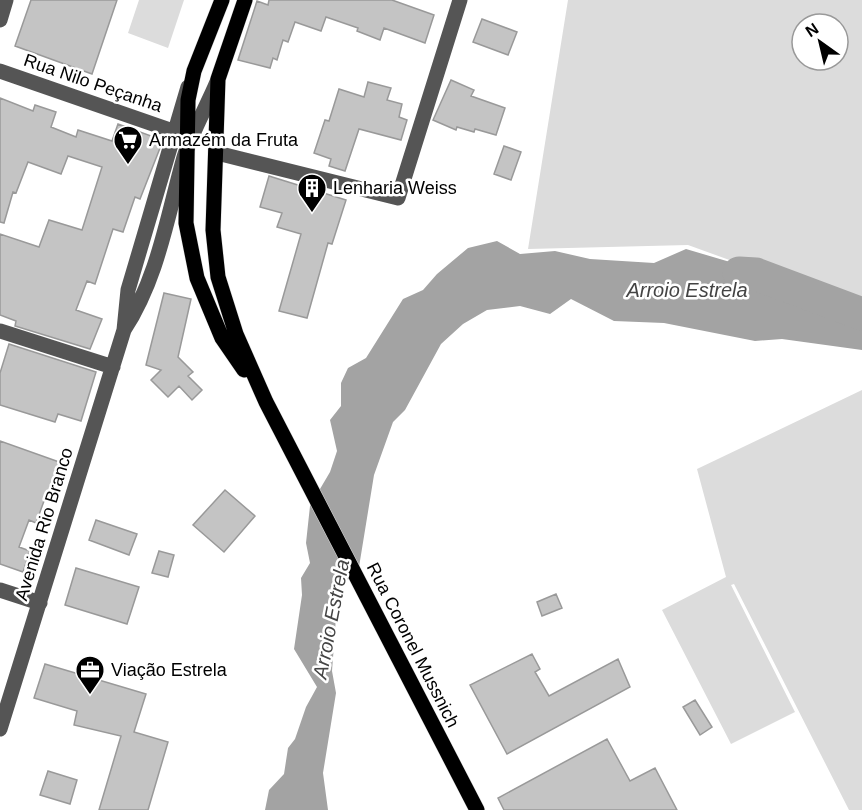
<svg xmlns="http://www.w3.org/2000/svg" width="862" height="810" font-family="Arial,sans-serif">
	<style>
		.green { fill: #dcdcdc; fill-rule: evenodd }
		.water { fill: #a3a3a3 }
		.lines { fill: none; stroke-linecap: round; stroke-linejoin: round }
		.river { stroke: #a3a3a3; stroke-width: 33 }
		.building { fill: #c4c4c4; stroke: #999; stroke-width: 1.5 }
		.major-casing { stroke: #dbdbdb; stroke-width: 16 }
		.minor { stroke: #555; stroke-width: 15 }
		.major { stroke: #000; stroke-width: 15 }
		.labels { text-anchor: middle; stroke-width: 5; stroke-linejoin: round; paint-order: stroke }
		.street-label { font-size: 18px; fill: #000; stroke: #fff }
		.poi-label { font-size: 18px; fill: #000; stroke: #fff; text-anchor: start }
		.water-label { font-size: 20px; font-style: italic; fill: #444; stroke: #fff }
	</style>
	<rect width="100%" height="100%" fill="#fff"/>
	<path class="green" d="M 139,0 L 184,0 L 168,48 L 128,33 Z
		M 568,0 L 862,0 L 862,308 L 688,245 L 528,249 ZM 802,24 L 838,24 L 838,60 L 802,60 Z
		M 862,390 L 862,810 L 849,810 L 734,584 L 731,585 L 795,712 L 731,744 L 662,610 L 726,577 L 697,469 Z"/>
	<path class="water" d="M 497,241 L 520,254 L 555,251 L 590,259 L 654,263 L 686,249 L 757,270 L 785,286 L 840,300 L 862,298 L 862,350 L 782,339 L 755,341 L 664,323 L 614,321 L 571,299 L 550,314 L 520,306 L 487,310 L 463,324 L 441,344 L 405,410 L 393,422 L 374,475 L 359,567 L 338,591 L 332,671 L 336,693 L 323,773 L 328,810 L 265,810 L 269,790 L 284,774 L 288,748 L 295,739 L 306,707 L 317,687 L 294,649 L 302,595 L 301,578 L 310,563 L 306,543 L 310,506 L 330,472 L 337,451 L 330,420 L 341,406 L 341,383 L 348,368 L 366,358 L 403,299 L 423,290 L 437,274 L 468,248 Z"/>
	<g class="lines">
		<path class="river" d="M 739,273 L 756,274 L 862,314"/>
	</g>
	<path class="building" d="M 31,0 L 117,0 L 92,74 L 15,46 Z
		M 269,0 L 392,0 L 434,15 L 425,43 L 384,28 L 380,40 L 357,31 L 358,28 L 326,17 L 321,31 L 295,22 L 288,42 L 283,40 L 277,60 L 273,58 L 270,68 L 238,60 L 257,1 L 268,5 Z
		M 482,19 L 517,32 L 508,55 L 473,42 Z
		M 451,80 L 474,90 L 471,96 L 505,108 L 496,135 L 475,129 L 474,132 L 457,127 L 456,130 L 433,120 Z
		M 368,82 L 391,88 L 387,100 L 402,104 L 399,117 L 407,120 L 401,140 L 359,129 L 345,171 L 329,166 L 331,159 L 314,153 L 325,120 L 329,121 L 339,89 L 364,97 Z
		M 0,98 L 33,111 L 35,105 L 56,112 L 51,127 L 76,137 L 78,130 L 112,141 L 118,124 L 154,137 L 160,148 L 140,199 L 135,197 L 123,232 L 113,229 L 95,284 L 87,281 L 76,310 L 102,319 L 90,349 L 15,326 L 16,321 L 0,315 L 0,234 L 39,247 L 49,220 L 82,230 L 102,167 L 68,156 L 61,174 L 28,162 L 16,193 L 13,192 L 4,223 L 0,222 Z
		M 504,146 L 521,152 L 511,180 L 494,174 Z
		M 269,176 L 346,200 L 332,244 L 328,243 L 307,318 L 279,311 L 301,234 L 277,227 L 282,213 L 260,207 Z
		M 164,293 L 191,299 L 178,357 L 193,372 L 188,376 L 202,390 L 192,400 L 179,386 L 168,397 L 151,380 L 161,370 L 146,365 Z
		M 9,344 L 96,372 L 81,421 L 58,414 L 55,422 L 0,405 L 0,373 Z
		M 0,441 L 62,463 L 53,491 L 48,490 L 36,523 L 29,520 L 19,547 L 30,551 L 23,572 L 0,564 Z
		M 225,490 L 255,516 L 224,552 L 193,525 Z
		M 96,520 L 137,534 L 129,555 L 89,540 Z
		M 159,551 L 174,555 L 168,577 L 152,573 Z
		M 76,568 L 139,587 L 127,624 L 65,605 Z
		M 556,594 L 562,608 L 542,616 L 537,602 Z
		M 532,654 L 540,669 L 535,672 L 549,696 L 618,659 L 630,687 L 507,754 L 470,685 Z
		M 45,664 L 146,694 L 134,732 L 168,742 L 148,810 L 99,810 L 121,736 L 74,725 L 77,711 L 34,698 Z
		M 695,700 L 712,727 L 700,735 L 683,707 Z
		M 607,739 L 630,781 L 655,768 L 677,810 L 504,810 L 498,798 Z
		M 48,771 L 77,780 L 70,804 L 40,795 Z"/>
	<g class="lines">
		<g class="major-casing">
			<path id="major" d="M 222,0 L 194,71 L 188,100 L 186,223 L 197,278 L 222,338 L 244,370
				M 245,0 L 218,79 L 213,230 L 218,277 L 236,334 L 266,402 L 477,810"/>
		</g>
		<path class="minor" d="M 0,20 L 6,0
			M 0,71 L 173,131
			M 217,153 L 398,198 L 460,0
			M 124,330 C 158,278 167,217 184,157 C 192,132 207,106 217,82
			M 0,331 L 113,367
			M 0,590 L 40,603
			M 0,729 L 124,330 L 128,290 L 188,87"/>
		<use href="#major" class="major"/>
	</g>
	<defs>
		<g id="supermarket-pin" transform="scale(1.5)"><path d="M0 17L-7.5 6A9.5 9.5 0 1 1 7.5 6Z" fill="#000" stroke="#fff"/><path d="M-6-5.5h2.5l.6 2H6L4.5 2H-2.5L-4.4-4H-6ZM-1.5 3.2a1.3 1.3 0 1 0 .1 0ZM3 3.2a1.3 1.3 0 1 0 .1 0Z" fill="#fff"/></g>
		<g id="building-pin" transform="scale(1.5)"><path d="M0 17L-7.5 6A9.5 9.5 0 1 1 7.5 6Z" fill="#000" stroke="#fff"/><path d="M-4-6H4V6H1V3H-1V6H-4ZM-2.5-4.3h1.7v1.8h-1.7ZM.8-4.3h1.7v1.8H.8ZM-2.5-1h1.7V.8h-1.7ZM.8-1h1.7V.8H.8Z" fill="#fff"/></g>
		<g id="office-pin" transform="scale(1.5)"><path d="M0 17L-7.5 6A9.5 9.5 0 1 1 7.5 6Z" fill="#000" stroke="#fff"/><path d="M-6-3h4V-5.5h4V-3h4V5H-6ZM-1-4.5V-3h2v-1.5ZM-6 0V1H6V0Z" fill="#fff"/></g>
	</defs>
	<g fill-rule="evenodd">
		<use href="#supermarket-pin" x="128" y="140"/>
		<use href="#building-pin" x="312" y="188"/>
		<use href="#office-pin" x="90" y="670"/>
	</g>
	<g class="labels">
		<g class="street-label">
			<text transform="translate(93 83) rotate(19)" y="6">Rua Nilo Peçanha</text>
			<text transform="translate(44 524) rotate(-73)" y="6">Avenida Rio Branco</text>
			<text transform="translate(413 645) rotate(63)" y="6">Rua Coronel Mussnich</text>
		</g>
		<g class="poi-label">
			<text x="149" y="146">Armazém da Fruta</text>
			<text x="333" y="194">Lenharia Weiss</text>
			<text x="111" y="676">Viação Estrela</text>
		</g>
		<g class="water-label">
			<text x="687" y="297">Arroio Estrela</text>
			<text transform="translate(331 619) rotate(-79)" y="7">Arroio Estrela</text>
		</g>
	</g>
	<g transform="translate(820 42) rotate(326)"><circle r="28" fill="#ffffff" stroke="#999999" stroke-width="1.5"/>
	<path d="M0-4.5L10 22L0 15L-10 22Z" fill="#000000"/>
	<text y="-9" font-size="16" font-weight="bold" text-anchor="middle" fill="#000000">N</text>
	</g>
</svg>
